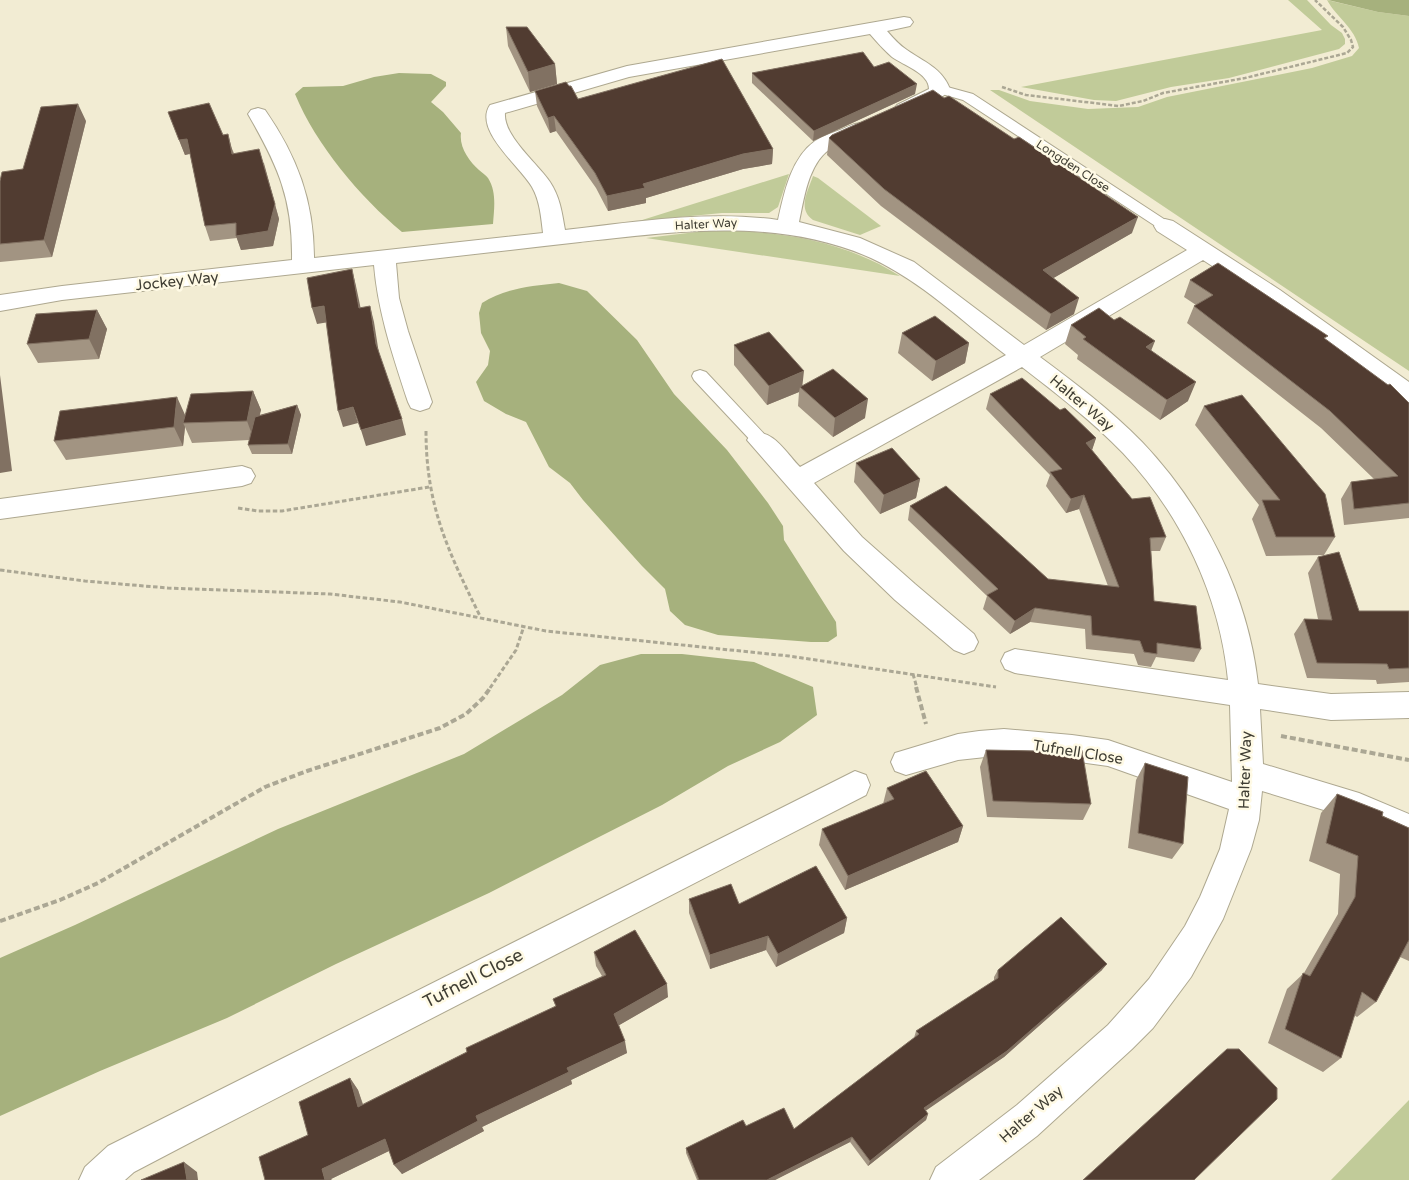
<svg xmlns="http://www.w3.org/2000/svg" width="1409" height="1180" font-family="'Varela Round',sans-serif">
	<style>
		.green { fill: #c1cb99 }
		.forest { fill: #a6b17d }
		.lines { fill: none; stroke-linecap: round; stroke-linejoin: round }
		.service-casing { stroke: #aea890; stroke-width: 2 }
		.minor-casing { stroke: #aea890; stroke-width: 2 }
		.path-far2 { stroke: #aba794; stroke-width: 2.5; stroke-dasharray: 4 2; stroke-linecap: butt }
		.path-far1 { stroke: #aba794; stroke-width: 3; stroke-dasharray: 4.5 2.5; stroke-linecap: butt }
		.path { stroke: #aba794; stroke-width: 4; stroke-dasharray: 6 3; stroke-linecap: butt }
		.service { fill: #fff; fill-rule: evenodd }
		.minor { fill: #fff; fill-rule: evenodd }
		.wall { fill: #a29482 }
		.shaded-wall { fill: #817162 }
		.building { fill: #513c31; stroke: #817162 }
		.labels { text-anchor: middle; stroke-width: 5; stroke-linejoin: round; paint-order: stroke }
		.far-street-label { font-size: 12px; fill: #3f3d33; stroke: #fffae5 }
		.street-label { font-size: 15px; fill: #3f3d33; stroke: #fffae5 }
		.near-street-label { font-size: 18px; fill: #3f3d33; stroke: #fffae5 }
	</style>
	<rect width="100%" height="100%" fill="#f2ecd3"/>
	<path class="green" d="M 1288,0 L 1307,0 L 1331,25 L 1342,33 L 1345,39 L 1345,44 L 1339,49 L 1229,78 L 1171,87 L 1116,101 L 1094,100 L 1021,87 L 1322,30 Z
		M 1327,0 L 1378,12 L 1409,16 L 1409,371 L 990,90 L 999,90 L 1030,101 L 1088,109 L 1138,107 L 1167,97 L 1312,68 L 1352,56 L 1359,48 C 1355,28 1337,18 1327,0 Z
		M 789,174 L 778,207 L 769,213 L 722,213 L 639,221 Z
		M 813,176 L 818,178 L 881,226 L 860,235 L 813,220 C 797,209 808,191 813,176 Z
		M 713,230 C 779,231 843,240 900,276 L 646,238 Z
		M 1409,1099 L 1409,1180 L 1331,1180 L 1409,1100 Z"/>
	<path class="forest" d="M 1328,0 L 1409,0 L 1409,16 L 1378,12 Z
		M 399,73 L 431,74 L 446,82 L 446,86 L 431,102 L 443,112 L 461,133 C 459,147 469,161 479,170 C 482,173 486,175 488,178 C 497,192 494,209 493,224 L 402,232 C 360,197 316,145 295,94 L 303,87 L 343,86 L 374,77 Z
		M 559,283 L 587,291 L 637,340 L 674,394 L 727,450 L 768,503 L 783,526 L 784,540 L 836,622 L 837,636 L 828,642 L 811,642 L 718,635 L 685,625 L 670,611 L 665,589 L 642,566 L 583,500 L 570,483 L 549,467 L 526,422 L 506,414 L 484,401 L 476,382 L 488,365 L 490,351 L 481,333 L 479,313 L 482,303 C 506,288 531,286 559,283 Z
		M 641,654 L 682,654 L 754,662 L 813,687 L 817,715 L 780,742 L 728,766 L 662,805 L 489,893 L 336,964 L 227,1018 L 100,1071 L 0,1116 L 0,958 L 75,925 L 278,829 L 464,754 L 562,695 L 600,665 Z"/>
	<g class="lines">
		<g class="service-casing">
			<path id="service" d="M 940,85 L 973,94 L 1170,223 L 1172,226 L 1170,229 L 1160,229 L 963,100 L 935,92 L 933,89 L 935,86 Z
				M 700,370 L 706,372 L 766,436 L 769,440 L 766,444 L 760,446 L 754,444 L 694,380 L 692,376 L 694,372 Z"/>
		</g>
		<g class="minor-casing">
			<path id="minor" d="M 904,17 L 910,18 L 913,22 L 910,26 L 887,31 C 893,38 899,45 907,50 C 924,62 942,68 950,89 C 941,101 911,117 897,113 L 894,109 L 897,105 L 929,89 C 929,73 903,65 892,57 C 884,50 877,42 870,34 L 629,77 L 505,113 C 503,136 538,164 550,182 C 560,197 562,213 565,230 C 635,222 707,210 778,220 C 784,193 791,158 815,141 C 823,136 832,133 840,130 C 850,126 858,121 869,124 L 872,128 L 869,132 C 856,138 842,142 830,149 C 808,164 804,199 799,222 L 860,238 L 914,262 L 1024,345 L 1187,250 L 1157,231 L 1154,226 L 1157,221 L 1165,219 L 1173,221 L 1280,290 L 1409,382 L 1409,403 L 1400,400 L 1264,300 L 1203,260 L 1040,357 C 1075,383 1111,410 1142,442 C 1204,507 1248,594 1258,684 L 1331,694 L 1409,692 L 1409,718 L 1331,720 L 1260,709 L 1263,764 L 1359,793 L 1409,814 L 1409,843 L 1353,819 L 1262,791 L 1259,820 L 1251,849 L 1223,919 L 1191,977 L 1153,1028 L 1132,1049 L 1037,1136 L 979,1180 L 930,1180 L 936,1167 L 1017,1105 L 1108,1025 L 1149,979 L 1185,926 L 1200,897 L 1220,849 L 1229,809 L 1108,766 L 1072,761 L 1004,755 L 958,760 L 906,775 L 895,771 L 891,762 L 895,753 L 958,734 L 979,731 L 1004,729 L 1072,735 L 1108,740 L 1232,782 L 1230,705 L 1015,673 L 1005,669 L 1001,661 L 1005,653 L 1015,649 L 1228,680 C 1220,596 1181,514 1123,453 C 1092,421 1057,394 1022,367 L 814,483 L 862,537 L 915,584 L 974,634 L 978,642 L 974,650 L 964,654 L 954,650 L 895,600 L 844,551 L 747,440 L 751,434 C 772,427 786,453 800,467 L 1006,355 C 963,322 921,281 871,258 C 778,217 678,231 580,242 C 519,249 457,256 396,263 L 399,298 L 408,331 L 432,402 L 429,408 L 420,411 L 411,408 L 408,402 C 393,356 378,313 374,265 L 62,300 L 0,311 L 0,295 L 62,286 L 292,260 C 293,199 278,166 248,114 L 251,110 L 258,108 L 265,110 C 297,156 314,201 314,258 L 543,233 C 541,217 540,201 532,187 C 520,166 473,130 490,105 L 627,66 Z
				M 242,466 L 251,469 L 255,476 L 251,483 L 242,486 L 0,519 L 0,499 Z
				M 855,771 L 866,775 L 870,785 L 866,795 L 197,1139 L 134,1172 L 125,1180 L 79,1180 L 85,1167 L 108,1146 Z"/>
		</g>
		<path class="path-far2" d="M 1002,87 L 1026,95 L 1119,106 L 1143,101 L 1163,93 L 1245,78 L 1347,53 L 1353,47 L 1351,40 L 1343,27 L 1315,0"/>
		<path class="path-far1" d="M 426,431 C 426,506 448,551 480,616
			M 238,508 L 258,511 L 282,511 L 429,487
			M 0,570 L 85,581 L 168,588 L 330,594 L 400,602 L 546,631 L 789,656 L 996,687
			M 913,674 L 917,688
			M 490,688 L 516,650 L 524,626"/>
		<path class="path" d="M 916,687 L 926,724
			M 1281,736 L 1409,760
			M 0,921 L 60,900 L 98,883 L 265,787 L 307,771 L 440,728 L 466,714 L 483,698 L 491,687"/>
		<use href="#service" class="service"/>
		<use href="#minor" class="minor"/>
	</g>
	<path class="wall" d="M 506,27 L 555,64 L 557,84 L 530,92 L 508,46 Z
		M 874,67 L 915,94 L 813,141 L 752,83 L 752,73 Z
		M 535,91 L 578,99 L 773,149 L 772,164 L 743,169 L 646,198 L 646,203 L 608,211 L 596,188 L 556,131 L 550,133 L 537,106 Z
		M 944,98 L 1132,233 L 1053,278 L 1074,314 L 1046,330 L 881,206 L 827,155 L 829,138 Z
		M 168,112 L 223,135 L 232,149 L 234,153 L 264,163 L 279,219 L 273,246 L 241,250 L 237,238 L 210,241 L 205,226 L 190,154 L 185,155 Z
		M 86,121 L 52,257 L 0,262 L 0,181 L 23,169 Z
		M 1190,280 L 1326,340 L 1409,403 L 1409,518 L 1344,525 L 1341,499 L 1351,482 L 1374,479 L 1321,428 L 1187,323 L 1194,306 L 1196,305 L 1184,297 Z
		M 97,310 L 107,329 L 99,359 L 38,363 L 27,344 Z
		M 1071,325 L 1151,350 L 1188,401 L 1160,420 L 1077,359 L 1078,355 L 1065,344 Z
		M 902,333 L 969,343 L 965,363 L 932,381 L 898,353 Z
		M 734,345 L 803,386 L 865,418 L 833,437 L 798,406 L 799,392 L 767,405 L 734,365 Z
		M 253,391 L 261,410 L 259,415 L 297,405 L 301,415 L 292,454 L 252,454 L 248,445 L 249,440 L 192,443 L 185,427 L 183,446 L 66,460 L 54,441 L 185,415 Z
		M 990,394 L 1060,410 L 1096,438 L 1092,450 L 1132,499 L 1166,537 L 1160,551 L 1151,551 L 1154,601 L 1201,649 L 1194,662 L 1156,657 L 1151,667 L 1138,665 L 1134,654 L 1086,649 L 1085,629 L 1030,622 L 1010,634 L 983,609 L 987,596 L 908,520 L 910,506 L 1048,579 L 1108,586 L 1079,509 L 1066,513 L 1046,486 L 1050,475 L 986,409 Z
		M 1204,406 L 1335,537 L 1324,555 L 1266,556 L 1252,519 L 1259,505 L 1195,425 Z
		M 856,463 L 920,479 L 916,498 L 880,514 L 854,482 Z
		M 1318,557 L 1359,611 L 1409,611 L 1409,682 L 1377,684 L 1376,680 L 1307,678 L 1294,634 L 1304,619 L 1318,619 L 1308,573 Z
		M 1037,749 L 1091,804 L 1083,820 L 987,817 L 980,767 L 986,750 L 1036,751 Z
		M 1145,763 L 1183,844 L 1172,859 L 1128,848 L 1136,780 Z
		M 887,788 L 963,826 L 958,842 L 845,890 L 819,845 L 822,829 L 883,804 Z
		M 1337,794 L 1409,828 L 1409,961 L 1400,957 L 1376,1002 L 1357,1017 L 1354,1015 L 1341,1058 L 1323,1072 L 1268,1043 L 1287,989 L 1304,973 L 1338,914 L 1340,874 L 1309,861 L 1321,813 Z
		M 689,899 L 739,904 L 847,918 L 844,933 L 776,967 L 766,950 L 710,969 L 689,913 Z
		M 594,952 L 668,997 L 619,1025 L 627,1053 L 571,1080 L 572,1084 L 482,1127 L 484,1131 L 402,1174 L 389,1151 L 331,1179 L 308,1135 L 350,1078 L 358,1090 L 363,1104 L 556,1007 L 553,999 L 602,976 L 596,966 Z
		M 998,970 L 1102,970 L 1004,1057 L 925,1110 L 928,1114 L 926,1120 L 868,1166 L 850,1142 L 775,1180 L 697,1180 L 686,1153 L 686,1148 L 746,1126 L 794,1129 L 914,1038 L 916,1031 L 994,981 L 994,977 Z"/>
	<path class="shaded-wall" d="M 555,64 L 557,84 L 530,92 L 528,72 Z
		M 917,84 L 915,94 L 813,141 L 814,131 Z
		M 78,104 L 86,121 L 52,257 L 44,240 Z
		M 554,116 L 556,131 L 550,133 L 548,118 Z
		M 228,134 L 232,149 L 237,168 L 232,154 Z
		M 187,139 L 192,153 L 185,155 L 179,140 Z
		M 259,149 L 279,219 L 273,246 L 241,250 L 236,236 Z
		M 773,149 L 772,164 L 743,169 L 646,198 L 646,203 L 608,211 L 607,196 L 643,184 L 743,154 Z
		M 1138,217 L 1132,233 L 1038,287 L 1043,270 Z
		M 352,269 L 356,286 L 364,324 L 359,308 Z
		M 1079,298 L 1074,314 L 1046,330 L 1051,314 Z
		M 324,306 L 329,322 L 317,324 L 312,308 Z
		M 370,306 L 374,322 L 380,360 L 376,344 Z
		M 97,310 L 107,329 L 99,359 L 89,339 Z
		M 1155,341 L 1147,361 L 1146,347 Z
		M 969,343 L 965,363 L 932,381 L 936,361 Z
		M 804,371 L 802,389 L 800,387 L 799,392 L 767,405 L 769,386 Z
		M 0,375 L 12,471 L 0,473 Z
		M 1196,382 L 1188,401 L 1160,420 L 1167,400 Z
		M 253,391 L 261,410 L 254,440 L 247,421 Z
		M 177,397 L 186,417 L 183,423 L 185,427 L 183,446 L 174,427 Z
		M 868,399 L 865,418 L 833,437 L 835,418 Z
		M 297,405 L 301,415 L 292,454 L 288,444 Z
		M 353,407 L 358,423 L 343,427 L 338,411 Z
		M 402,419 L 406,435 L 366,446 L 361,430 Z
		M 1096,438 L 1091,453 L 1086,443 Z
		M 920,479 L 916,498 L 880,514 L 884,495 Z
		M 1084,495 L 1079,509 L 1066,513 L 1071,499 Z
		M 1035,608 L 1030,622 L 1010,634 L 1015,621 Z
		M 963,826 L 958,842 L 845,890 L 848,876 Z
		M 847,918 L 844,933 L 776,967 L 778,954 Z
		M 768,936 L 766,950 L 710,969 L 710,955 Z
		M 1107,964 L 1102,970 L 1004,1057 L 921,1114 L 924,1108 Z
		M 667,984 L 668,997 L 616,1027 L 614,1014 Z
		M 625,1041 L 627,1053 L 571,1080 L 572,1084 L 482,1127 L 484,1131 L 402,1174 L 394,1165 L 476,1116 L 567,1068 Z
		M 350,1078 L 358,1090 L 367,1118 L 358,1107 Z
		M 928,1114 L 926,1120 L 868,1166 L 870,1161 Z
		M 852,1137 L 850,1142 L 775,1180 L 767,1180 Z
		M 385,1139 L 393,1149 L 331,1179 L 332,1180 L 325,1180 L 322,1169 Z
		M 184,1162 L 197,1172 L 198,1180 L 187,1180 Z"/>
	<path class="building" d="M 506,27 L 527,27 L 555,64 L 528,72 Z
		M 863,52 L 874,67 L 889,62 L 917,84 L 814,131 L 752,73 Z
		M 722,59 L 773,149 L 743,154 L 643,184 L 645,188 L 607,196 L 595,173 L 554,116 L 548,118 L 535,91 L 566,82 L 569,86 L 571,86 L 578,99 Z
		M 933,90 L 944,98 L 949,96 L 1014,139 L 1019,137 L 1138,217 L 1043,270 L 1079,298 L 1051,314 L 884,189 L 829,138 L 832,135 Z
		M 209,103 L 223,135 L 228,134 L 232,154 L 259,149 L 275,204 L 268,231 L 236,236 L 236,223 L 205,226 L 187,139 L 179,140 L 168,112 Z
		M 78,104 L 44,240 L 0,244 L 0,181 L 2,172 L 23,169 L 41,107 Z
		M 1218,263 L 1328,336 L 1324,338 L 1388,385 L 1390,384 L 1409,403 L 1409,503 L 1354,509 L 1351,482 L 1398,476 L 1330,411 L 1194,306 L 1213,295 L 1190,280 Z
		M 352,269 L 359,308 L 370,306 L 376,344 L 402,419 L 361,430 L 353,407 L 338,411 L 324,306 L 312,308 L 307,278 Z
		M 1099,308 L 1114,320 L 1120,317 L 1155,341 L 1146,347 L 1196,382 L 1167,400 L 1083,339 L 1086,337 L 1071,325 Z
		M 97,310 L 89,339 L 27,344 L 36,314 Z
		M 935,316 L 969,343 L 936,361 L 902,333 Z
		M 769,332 L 804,371 L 769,386 L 734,345 Z
		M 833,369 L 868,399 L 835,418 L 800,387 Z
		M 1022,378 L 1060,410 L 1065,408 L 1096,438 L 1086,443 L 1132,499 L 1150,497 L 1166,537 L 1150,538 L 1154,601 L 1196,606 L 1201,649 L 1157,643 L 1157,654 L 1144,652 L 1140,641 L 1092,635 L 1091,616 L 1035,608 L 1015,621 L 987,595 L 998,589 L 910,506 L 946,486 L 1048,579 L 1119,587 L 1084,495 L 1071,499 L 1050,472 L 1062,469 L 990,394 Z
		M 253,391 L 247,421 L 183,423 L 191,394 Z
		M 1242,395 L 1325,494 L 1335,537 L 1276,537 L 1262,500 L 1280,500 L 1204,406 Z
		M 177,397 L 174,427 L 54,441 L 60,411 Z
		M 297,405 L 288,444 L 248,445 L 255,417 Z
		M 892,448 L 920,479 L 884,495 L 856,463 Z
		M 1339,552 L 1359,611 L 1409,611 L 1409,668 L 1389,669 L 1387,664 L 1317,663 L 1304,619 L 1332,620 L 1318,557 Z
		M 1037,749 L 1082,750 L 1091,804 L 993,801 L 986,750 L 1038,751 Z
		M 1145,763 L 1188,777 L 1183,844 L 1138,833 Z
		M 926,771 L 963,826 L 848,876 L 822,829 L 894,799 L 887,788 Z
		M 1337,794 L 1383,812 L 1382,816 L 1409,828 L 1409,940 L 1376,1002 L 1362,992 L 1341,1058 L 1285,1029 L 1303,973 L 1310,976 L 1355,897 L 1358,856 L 1326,843 Z
		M 816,866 L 847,918 L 778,954 L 768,936 L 710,955 L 689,899 L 731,884 L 739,904 Z
		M 1061,917 L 1107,964 L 1007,1051 L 924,1108 L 928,1114 L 870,1161 L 852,1137 L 767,1180 L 699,1180 L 686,1148 L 743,1120 L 746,1126 L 784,1108 L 794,1129 L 919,1034 L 916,1031 L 998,978 L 998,970 Z
		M 635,930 L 667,984 L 614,1014 L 625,1041 L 567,1068 L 569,1072 L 476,1116 L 478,1121 L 394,1165 L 385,1139 L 322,1169 L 325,1180 L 265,1180 L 259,1157 L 308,1135 L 299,1102 L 350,1078 L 358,1107 L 467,1052 L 466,1048 L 556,1006 L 553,999 L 606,975 L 594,952 Z
		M 1227,1049 L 1239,1049 L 1277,1088 L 1277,1099 L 1194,1180 L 1083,1180 Z
		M 184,1162 L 187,1180 L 141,1180 Z"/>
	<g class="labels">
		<g class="far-street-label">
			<text transform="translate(1073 166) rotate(33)" y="4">Longden Close</text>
			<text transform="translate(706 224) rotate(-3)" y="4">Halter Way</text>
		</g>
		<g class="street-label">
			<text transform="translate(177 281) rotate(-6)" y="5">Jockey Way</text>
			<text transform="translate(1082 403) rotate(40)" y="5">Halter Way</text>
			<text transform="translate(1078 752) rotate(9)" y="5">Tufnell Close</text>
			<text transform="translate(1245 770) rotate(-88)" y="5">Halter Way</text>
			<text transform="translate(1031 1114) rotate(-41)" y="5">Halter Way</text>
		</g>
		<g class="near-street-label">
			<text transform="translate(473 978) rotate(-27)" y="6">Tufnell Close</text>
		</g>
	</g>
</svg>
